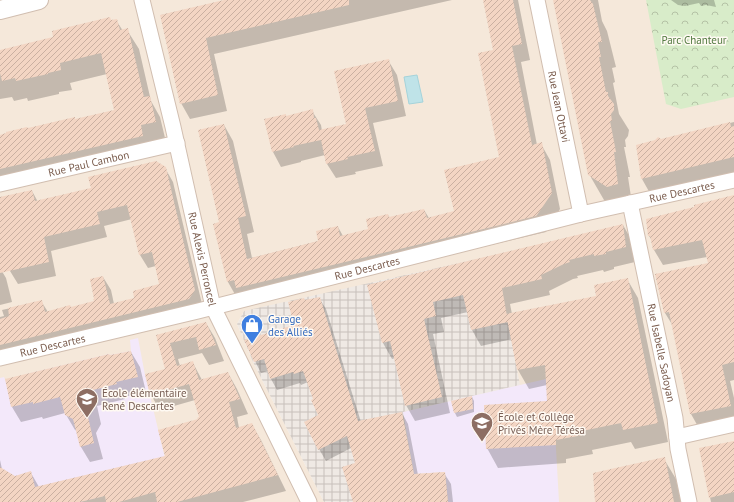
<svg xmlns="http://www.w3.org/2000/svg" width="734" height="502" font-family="'PT Sans',sans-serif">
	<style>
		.residential { fill: #f5e8da }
		.industrial { fill: url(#industrial-grid) }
		.education { fill: #f3e8fa }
		.park { fill: url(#park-crowns) }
		.water { fill: #bfe3e8; stroke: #a5d3da }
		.shadow { fill: #0003 }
		.building { fill: url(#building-hatch) }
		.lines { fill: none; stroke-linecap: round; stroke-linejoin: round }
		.minor-casing { stroke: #d1beb0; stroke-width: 17 }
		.tertiary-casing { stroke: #d1beb0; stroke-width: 20 }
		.minor { stroke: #fff; stroke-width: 15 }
		.tertiary { stroke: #fff; stroke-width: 18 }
		.labels { text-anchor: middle; stroke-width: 3; stroke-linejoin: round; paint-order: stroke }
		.park-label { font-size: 11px; fill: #537a41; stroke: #fffaf3 }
		.street-label { font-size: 11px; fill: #7a5c4d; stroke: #fffaf3 }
		.shop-label { font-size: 11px; fill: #366cbe; stroke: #fffaf3; text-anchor: start }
		.education-label { font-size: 11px; fill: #785e54; stroke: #fffaf3; text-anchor: start }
	</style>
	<defs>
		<pattern id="industrial-grid" width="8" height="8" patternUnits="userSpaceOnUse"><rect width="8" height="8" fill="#efe9e4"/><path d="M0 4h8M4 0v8" fill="none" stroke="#c7c0bb"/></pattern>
		<pattern id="park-crowns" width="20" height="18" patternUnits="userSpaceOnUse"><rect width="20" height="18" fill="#d8ecc9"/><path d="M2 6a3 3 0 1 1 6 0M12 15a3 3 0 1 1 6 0" fill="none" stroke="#b4c2a5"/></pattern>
		<pattern id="building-hatch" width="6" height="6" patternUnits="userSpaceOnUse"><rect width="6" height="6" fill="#f3d5c3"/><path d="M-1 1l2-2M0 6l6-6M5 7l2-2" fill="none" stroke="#cab0a1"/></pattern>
	</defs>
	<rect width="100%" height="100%" fill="#fdf6ec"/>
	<path class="residential" d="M 0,0 L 734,0 L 734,502 L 419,502 L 403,412 L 244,311 L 237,324 L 253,362 L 324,502 L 0,502 Z"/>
	<path class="industrial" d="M 495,255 L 520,385 L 403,412 L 419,502 L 324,502 L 253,362 L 237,324 L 244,311 Z"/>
	<path class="education" d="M 138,338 L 145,375 L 170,479 L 80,502 L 0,502 L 0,378 L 4,377 L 6,382 L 27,374 L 109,354 L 110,355 L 131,351 L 130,340 Z
		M 552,378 L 559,502 L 448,502 L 445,472 L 414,474 L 403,412 L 546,379 Z"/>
	<path class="park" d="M 646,0 L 734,0 L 734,97 L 681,109 L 666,104 Z"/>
	<path class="water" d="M 417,75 L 423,102 L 409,104 L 404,77 Z"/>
	<path class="shadow" d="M 229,0 L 452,0 L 214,54 L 227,111 L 190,119 L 181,103 L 161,15 Z
		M 484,0 L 518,0 L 530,60 L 521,62 L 525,83 L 537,145 L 541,144 L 550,160 L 560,209 L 546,232 L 247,303 L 237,298 L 228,282 L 220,223 L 224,125 L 233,141 L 254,232 L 247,234 L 252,258 L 319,241 L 338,227 L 343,236 L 369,230 L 388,215 L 390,218 L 424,210 L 429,218 L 455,212 L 500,158 L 494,51 Z
		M 554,0 L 598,0 L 602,21 L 607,31 L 616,67 L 612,68 L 615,82 L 613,83 L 619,114 L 629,130 L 628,136 L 625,140 L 626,147 L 624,147 L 630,177 L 628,177 L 633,210 L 623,212 L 604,200 L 589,174 Z
		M 671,0 L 714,0 L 716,7 L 706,5 L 701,6 L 699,3 L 685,6 L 678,5 Z
		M 116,20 L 123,31 L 127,30 L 139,49 L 151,101 L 160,117 L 166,142 L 0,189 L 0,136 L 28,129 L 76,120 L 115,111 L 107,74 L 70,83 L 72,90 L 59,92 L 59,94 L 28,101 L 27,98 L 14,101 L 12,97 L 0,99 L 0,51 L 54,38 Z
		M 388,60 L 397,75 L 406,116 L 373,123 L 383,166 L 355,172 L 356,174 L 336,178 L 327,164 L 325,155 L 301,161 L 301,162 L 281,167 L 273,152 L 265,120 L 286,117 L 312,111 L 321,125 L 322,131 L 348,125 Z
		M 734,122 L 734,185 L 656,204 L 642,179 L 661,140 Z
		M 165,168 L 173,182 L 202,304 L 0,360 L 0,317 L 4,316 L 2,310 L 41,301 L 48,312 L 71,308 L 95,302 L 103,277 L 111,290 L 114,304 L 135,299 L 160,285 L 156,266 L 148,268 L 140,255 L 132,219 L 104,226 L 107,237 L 51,251 L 56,276 L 18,284 L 10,271 L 0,218 L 0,213 L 32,191 L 38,202 L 92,189 Z
		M 734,197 L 734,380 L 730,381 L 734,398 L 734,423 L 700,430 L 691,414 L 673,326 L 665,313 L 709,264 L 707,257 L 663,265 L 654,250 L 653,242 L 649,236 L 695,208 Z
		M 623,225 L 632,241 L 635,262 L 614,267 L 614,269 L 604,272 L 603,270 L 577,276 L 578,278 L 573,279 L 549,291 L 550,295 L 510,304 L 512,314 L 598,297 L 627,279 L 638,298 L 668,442 L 635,449 L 631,442 L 592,450 L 593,454 L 566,459 L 566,463 L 498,468 L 487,448 L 548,402 L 547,385 L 529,389 L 518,370 L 512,339 L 481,346 L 472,330 L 468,312 L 441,318 L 444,332 L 433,334 L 450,413 L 415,421 L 406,405 L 395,358 L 392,359 L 383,343 L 368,286 Z
		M 0,268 L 6,278 L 12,302 L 0,305 Z
		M 319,298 L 326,309 L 361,422 L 402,413 L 408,424 L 418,475 L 444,473 L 451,484 L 453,502 L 354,502 L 356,464 L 351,448 L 326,461 L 319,449 L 319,416 L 308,382 L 301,385 L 300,383 L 277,390 L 271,379 L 268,371 L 261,373 L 255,361 L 296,326 L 305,301 Z
		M 206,323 L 215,338 L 224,361 L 209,365 L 202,353 L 178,359 L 180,366 L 193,363 L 202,380 L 228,373 L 237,389 L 248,414 L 237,417 L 239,428 L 252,425 L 261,440 L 286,491 L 243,502 L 0,502 L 0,460 L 2,469 L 15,477 L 31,473 L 39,487 L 166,457 L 200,418 L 195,400 L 160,410 L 151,395 L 166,370 L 157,336 Z
		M 131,352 L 140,367 L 146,392 L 124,397 L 125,399 L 97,406 L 101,424 L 96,433 L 103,459 L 90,462 L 81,447 L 77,431 L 75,430 L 65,413 L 43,419 L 42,417 L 21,422 L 12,407 L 6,380 Z
		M 472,397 L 474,401 L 474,412 L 457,417 L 455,413 L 452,402 Z
		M 734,442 L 734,502 L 711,502 L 700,449 Z
		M 664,459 L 676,479 L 681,502 L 596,502 Z"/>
	<path class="building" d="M 224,0 L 349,0 L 349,5 L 206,38 L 218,95 L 180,104 L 160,15 Z
		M 483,0 L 513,0 L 522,44 L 512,46 L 516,66 L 532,145 L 542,142 L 552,193 L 537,215 L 536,216 L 496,226 L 236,288 L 234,280 L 227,282 L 213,224 L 219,222 L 198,130 L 224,124 L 246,216 L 238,218 L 247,259 L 318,241 L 316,231 L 338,226 L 340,236 L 368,229 L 366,219 L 388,214 L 389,217 L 424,209 L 427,218 L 454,211 L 444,170 L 499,157 L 478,53 L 493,50 Z
		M 553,0 L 590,0 L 593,4 L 602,42 L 598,42 L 601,57 L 599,57 L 606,92 L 608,92 L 608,96 L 614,104 L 614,110 L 611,114 L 612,121 L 610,121 L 616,152 L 614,152 L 618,184 L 607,187 L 588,175 Z
		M 110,17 L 111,20 L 117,19 L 120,30 L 128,28 L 144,97 L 150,96 L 156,122 L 141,125 L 143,136 L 0,169 L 0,135 L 6,133 L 6,132 L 27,127 L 28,128 L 75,117 L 75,119 L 114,110 L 101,53 L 60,63 L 61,70 L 48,73 L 48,74 L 16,81 L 15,78 L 2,81 L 0,73 L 0,50 L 53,37 L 52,31 Z
		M 389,59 L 398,101 L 365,108 L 375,151 L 347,157 L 348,159 L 326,164 L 321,140 L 293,146 L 294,147 L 272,152 L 264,119 L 286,114 L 286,116 L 313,109 L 314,118 L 316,118 L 319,130 L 346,124 L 334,71 Z
		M 730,122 L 731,127 L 734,126 L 734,157 L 641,179 L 636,145 L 655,140 L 658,137 L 661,139 Z
		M 156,161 L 166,167 L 174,202 L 195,290 L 189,299 L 0,345 L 0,319 L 9,316 L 8,308 L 42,300 L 45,312 L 70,305 L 71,307 L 94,301 L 93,299 L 94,299 L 90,279 L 103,276 L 110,304 L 134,298 L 133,291 L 159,284 L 152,252 L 139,255 L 127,205 L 97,212 L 100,224 L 44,237 L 49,262 L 0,273 L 0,197 L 32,190 L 35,201 L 91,188 L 88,177 Z
		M 734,195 L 734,362 L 722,365 L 731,406 L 690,414 L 669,312 L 664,313 L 655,274 L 708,263 L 702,240 L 653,250 L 650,236 L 648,236 L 646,219 L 694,207 L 694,205 Z
		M 623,224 L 626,247 L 606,252 L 606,254 L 594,256 L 594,254 L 569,260 L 570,262 L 564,264 L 541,275 L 542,279 L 502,288 L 508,322 L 471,330 L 463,295 L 433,302 L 436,316 L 424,319 L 442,397 L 405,406 L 390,341 L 382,343 L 367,285 Z
		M 628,278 L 658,423 L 623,430 L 621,423 L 582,431 L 583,435 L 556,440 L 556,445 L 486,449 L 484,405 L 547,401 L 545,365 L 517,370 L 506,314 L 596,296 L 594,285 Z
		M 320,297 L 358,421 L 402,412 L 414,474 L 445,472 L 448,502 L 353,502 L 342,467 L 355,463 L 347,436 L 318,450 L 304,422 L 318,415 L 311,400 L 313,399 L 303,371 L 294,374 L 293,372 L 270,379 L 264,359 L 254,362 L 244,340 L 294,325 L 288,302 L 304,298 L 305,300 Z
		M 206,322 L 216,345 L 199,350 L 196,337 L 170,343 L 177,366 L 193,361 L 199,380 L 228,372 L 240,399 L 229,402 L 236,428 L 252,423 L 278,475 L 177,502 L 157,502 L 155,492 L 119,502 L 106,502 L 105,496 L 80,502 L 0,502 L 0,467 L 15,476 L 31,471 L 35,487 L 165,456 L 158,430 L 198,419 L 197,418 L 199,417 L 189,384 L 150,395 L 145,374 L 165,369 L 156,335 Z
		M 131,351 L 138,377 L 116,382 L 117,384 L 89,391 L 93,408 L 88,417 L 94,443 L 80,447 L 73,419 L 65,415 L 60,397 L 33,404 L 33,402 L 11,407 L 5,379 L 109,354 L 110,355 Z
		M 472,396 L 473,409 L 454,413 L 451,401 Z
		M 734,441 L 734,492 L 709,498 L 699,448 Z
		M 665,457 L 674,502 L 595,502 L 593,473 Z"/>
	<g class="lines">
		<g class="minor-casing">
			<g id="minor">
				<path id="s1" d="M 142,0 L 173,127 L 213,307 L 309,502"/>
				<path id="s2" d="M 537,0 L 581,214"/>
				<path id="s3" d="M 0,184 L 177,143"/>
				<path id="s4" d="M 630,203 L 675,418 L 678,449 L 689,502"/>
				<path id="s5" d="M 0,358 L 198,311 L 581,214 L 734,180"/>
				<path d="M 677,437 L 734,424"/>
			</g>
		</g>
		<g class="tertiary-casing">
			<path id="tertiary" d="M 0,10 L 39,0"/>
		</g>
		<use href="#minor" class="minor"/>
		<use href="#tertiary" class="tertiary"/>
	</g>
	<defs>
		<g id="shop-pin" transform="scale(1.15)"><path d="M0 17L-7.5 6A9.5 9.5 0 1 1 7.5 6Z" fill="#3f7fe0" stroke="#fffaf3"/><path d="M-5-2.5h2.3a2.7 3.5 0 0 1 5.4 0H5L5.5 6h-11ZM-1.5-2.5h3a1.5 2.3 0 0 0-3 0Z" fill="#fff"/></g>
		<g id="school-pin" transform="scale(1.15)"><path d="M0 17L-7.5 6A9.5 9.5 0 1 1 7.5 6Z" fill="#8d6e63" stroke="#fffaf3"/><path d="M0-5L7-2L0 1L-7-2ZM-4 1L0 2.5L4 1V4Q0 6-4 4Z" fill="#fff"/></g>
	</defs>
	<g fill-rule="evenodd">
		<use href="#shop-pin" x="252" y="325"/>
		<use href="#school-pin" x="87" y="399"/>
		<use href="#school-pin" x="482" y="423"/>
	</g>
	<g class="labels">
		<g class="park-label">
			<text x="694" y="44">Parc Chanteur</text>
		</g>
		<g class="street-label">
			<text dy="4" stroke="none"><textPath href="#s2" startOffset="109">Rue Jean Ottavi</textPath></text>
			<text dy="4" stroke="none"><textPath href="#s3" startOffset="91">Rue Paul Cambon</textPath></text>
			<text dy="4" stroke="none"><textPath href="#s5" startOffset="702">Rue Descartes</textPath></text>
			<text dy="4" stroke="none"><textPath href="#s1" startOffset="266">Rue Alexis Perroncel</textPath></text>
			<text dy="4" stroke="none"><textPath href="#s5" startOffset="378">Rue Descartes</textPath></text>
			<text dy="4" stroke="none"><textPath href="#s5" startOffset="54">Rue Descartes</textPath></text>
			<text dy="4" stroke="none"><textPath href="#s4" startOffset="153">Rue Isabelle Sadoyan</textPath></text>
		</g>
		<g class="shop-label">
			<text x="268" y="323">Garage<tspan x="268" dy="13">des Alliés</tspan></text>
		</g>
		<g class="education-label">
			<text x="102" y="397">École élémentaire<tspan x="102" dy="13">René Descartes</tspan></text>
			<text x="498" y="421">École et Collège<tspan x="498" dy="13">Privés Mère Térésa</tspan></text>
		</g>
	</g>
</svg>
